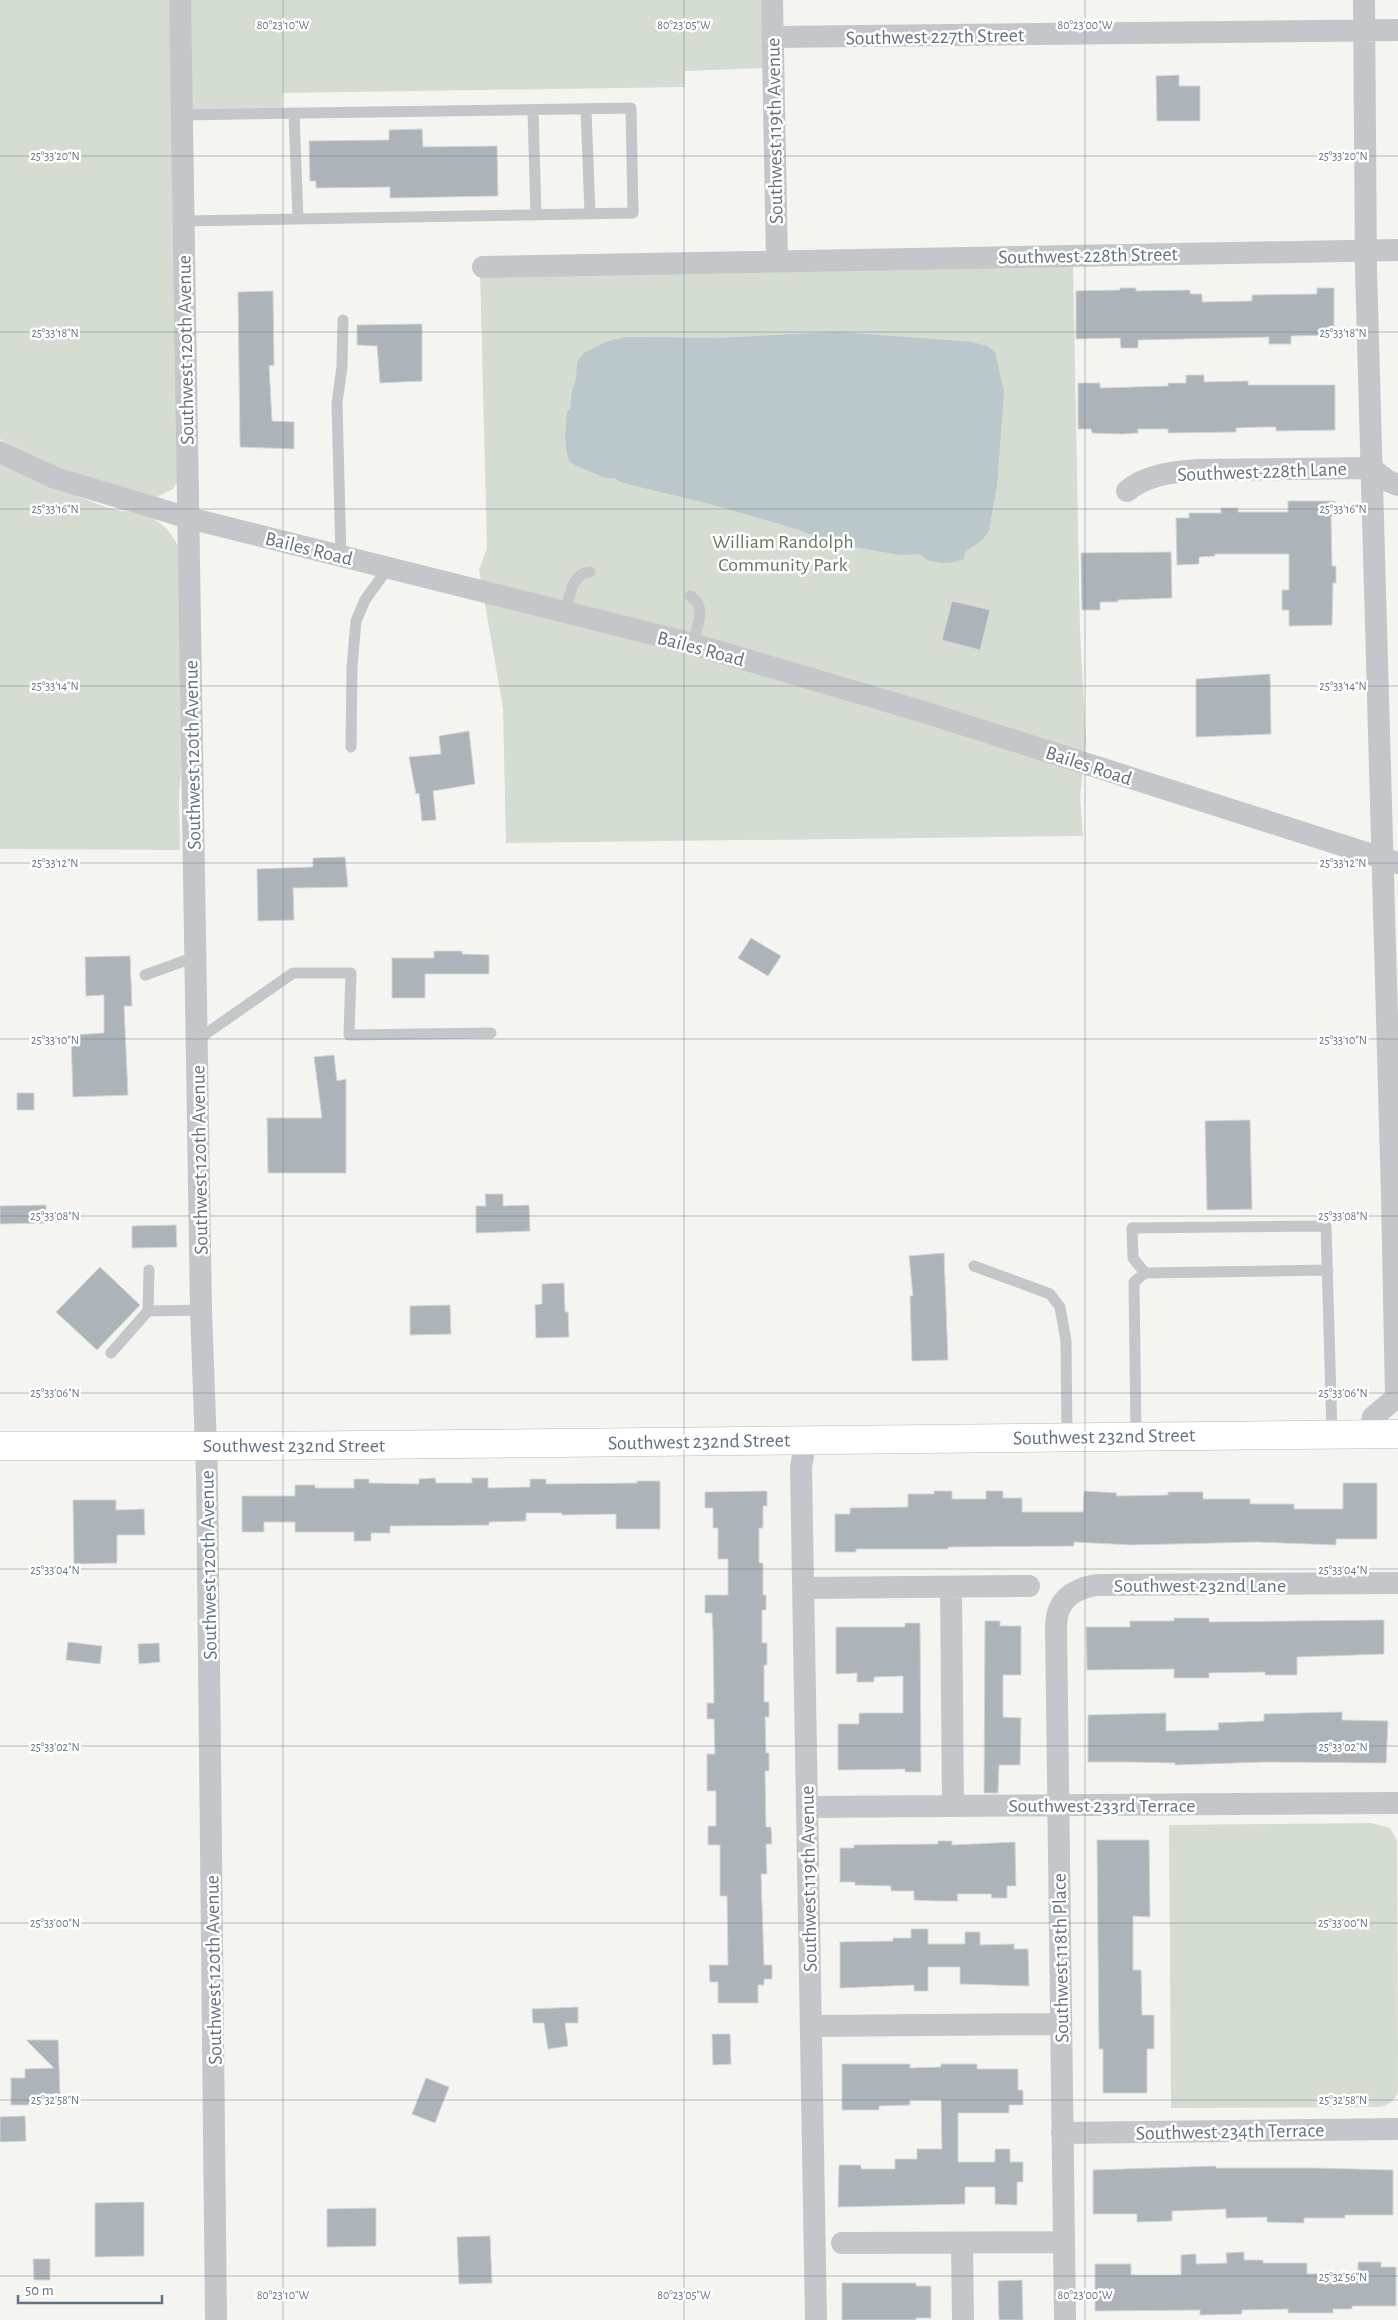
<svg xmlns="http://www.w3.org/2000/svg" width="1398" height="2320" font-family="'Alegreya Sans',sans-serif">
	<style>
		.green { fill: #d5dcd1 }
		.water { fill: #bac7cb }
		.building { fill: #acb3b9; stroke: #d5d5d3 }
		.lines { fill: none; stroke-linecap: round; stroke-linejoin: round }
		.secondary-casing { stroke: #b5babf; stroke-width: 29 }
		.lane { stroke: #c3c7ca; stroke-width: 11 }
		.street { stroke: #c3c7ca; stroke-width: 22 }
		.secondary { stroke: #fff; stroke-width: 28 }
		.ticks { fill: none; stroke: #617383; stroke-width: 1; stroke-opacity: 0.45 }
		.labels { text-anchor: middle; stroke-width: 5; stroke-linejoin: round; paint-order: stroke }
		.street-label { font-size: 20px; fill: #617383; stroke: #fff }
		.park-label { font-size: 20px; fill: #657a61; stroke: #fff }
		.ticks-label { font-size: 12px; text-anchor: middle; fill: #617383; stroke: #fff; stroke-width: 5; stroke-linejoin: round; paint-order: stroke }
	</style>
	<rect width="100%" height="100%" fill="#f4f5f0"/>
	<path class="green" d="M 0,0 L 764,0 L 766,68 L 685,71 L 685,87 L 282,93 L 282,110 L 174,112 L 179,479 L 173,489 L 156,497 L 58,468 L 0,439 Z
		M 1073,262 L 1080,632 L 1086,741 L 1080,797 L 1083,836 L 506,843 L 503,708 L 479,570 L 487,548 L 480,269 Z
		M 0,463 C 35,479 70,494 106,507 C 122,512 140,512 155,520 C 166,526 174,537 179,548 L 182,757 L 179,797 L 180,850 L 0,849 Z
		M 1372,1823 L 1390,1828 L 1397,1841 L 1398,2092 C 1394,2101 1388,2106 1379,2107 L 1171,2108 L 1169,1825 Z"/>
	<path class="water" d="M 838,332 L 972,342 L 987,346 L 995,352 L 1004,392 L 997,485 L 989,531 L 983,539 L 965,552 L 964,559 L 954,562 L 944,563 L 929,561 L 919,554 L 900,555 L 828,542 L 800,530 L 710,504 L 623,483 L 614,478 L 605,478 L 575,465 L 569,461 L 567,453 L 565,437 L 567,412 L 570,409 L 572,390 L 576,379 L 577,362 L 584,353 L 605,342 L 626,337 L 717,338 Z"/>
	<path class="building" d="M 1179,75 L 1179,86 L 1200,86 L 1200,121 L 1157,121 L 1156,76 Z
		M 422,129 L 423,147 L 497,146 L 498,196 L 390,198 L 390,187 L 316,188 L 316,181 L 310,181 L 309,141 L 389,140 L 389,130 Z
		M 1120,288 L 1136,288 L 1136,291 L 1190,290 L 1190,294 L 1202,294 L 1202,302 L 1252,301 L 1252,295 L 1317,294 L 1317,288 L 1334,288 L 1334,335 L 1291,336 L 1291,344 L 1269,344 L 1269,337 L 1138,340 L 1138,348 L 1121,348 L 1120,338 L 1076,339 L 1076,291 L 1120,290 Z
		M 273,291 L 274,365 L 269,366 L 272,421 L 294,422 L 294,449 L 240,447 L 238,292 Z
		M 422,324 L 422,381 L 380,383 L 377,346 L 357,345 L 357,325 Z
		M 1186,375 L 1204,375 L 1204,382 L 1248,381 L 1248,385 L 1335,385 L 1335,430 L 1276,431 L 1276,427 L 1260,427 L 1236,428 L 1236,432 L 1168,433 L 1168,429 L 1138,429 L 1138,433 L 1123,434 L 1092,433 L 1091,429 L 1078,429 L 1078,383 L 1100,383 L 1100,388 L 1168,386 L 1168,383 L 1186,383 Z
		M 1288,501 L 1335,501 L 1335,516 L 1331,516 L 1332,566 L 1336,566 L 1336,583 L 1333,583 L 1332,625 L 1289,626 L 1289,610 L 1282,610 L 1282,590 L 1289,590 L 1289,554 L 1215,554 L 1215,556 L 1199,557 L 1199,564 L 1177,565 L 1176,518 L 1189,518 L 1189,513 L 1221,513 L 1221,508 L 1238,508 L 1238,512 L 1288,512 Z
		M 1171,552 L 1172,598 L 1118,600 L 1118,602 L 1100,602 L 1100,610 L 1082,610 L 1081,553 Z
		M 952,601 L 990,610 L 980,650 L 942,640 Z
		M 1270,674 L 1271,734 L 1196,737 L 1196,679 Z
		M 469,731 L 475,784 L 433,791 L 436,820 L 422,821 L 419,793 L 416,794 L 409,757 L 441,754 L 439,736 Z
		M 345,857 L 348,887 L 293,888 L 294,920 L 258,921 L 257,869 L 313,867 L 313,858 Z
		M 751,938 L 781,956 L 768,976 L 738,958 Z
		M 434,951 L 462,951 L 462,954 L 489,955 L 489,974 L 425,974 L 425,998 L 392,998 L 392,958 L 434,958 Z
		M 130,956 L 132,1006 L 124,1006 L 128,1095 L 73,1097 L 71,1035 L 104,1033 L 104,995 L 86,996 L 85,957 Z
		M 334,1055 L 337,1081 L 346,1079 L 346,1173 L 268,1173 L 267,1118 L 322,1118 L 314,1057 Z
		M 17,1093 L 34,1093 L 34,1110 L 17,1110 Z
		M 1250,1120 L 1252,1209 L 1207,1210 L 1205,1121 Z
		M 485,1194 L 503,1194 L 503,1206 L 529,1205 L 530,1231 L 476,1233 L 476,1206 L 486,1206 Z
		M 46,1205 L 46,1223 L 0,1224 L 0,1206 Z
		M 176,1225 L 177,1247 L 132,1248 L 132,1226 Z
		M 944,1253 L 948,1360 L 912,1361 L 910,1296 L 913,1296 L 909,1256 Z
		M 100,1267 L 140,1305 L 97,1350 L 56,1312 Z
		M 564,1283 L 565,1312 L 568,1312 L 569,1337 L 536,1338 L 535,1305 L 542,1304 L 542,1284 Z
		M 450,1305 L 451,1334 L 410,1335 L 410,1306 Z
		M 435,1478 L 436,1483 L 472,1483 L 472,1478 L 488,1478 L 488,1488 L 530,1487 L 530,1479 L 546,1479 L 546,1484 L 637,1483 L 637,1481 L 660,1481 L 660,1529 L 616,1529 L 616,1514 L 562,1515 L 562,1513 L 526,1513 L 526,1521 L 489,1522 L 489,1525 L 390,1526 L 390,1533 L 371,1533 L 371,1541 L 354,1541 L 354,1532 L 295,1532 L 295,1522 L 264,1522 L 264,1532 L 242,1532 L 242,1496 L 295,1496 L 295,1485 L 315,1485 L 315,1488 L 354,1488 L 354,1479 L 369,1479 L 369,1483 L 419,1484 L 419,1479 Z
		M 1343,1483 L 1377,1483 L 1377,1539 L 1336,1539 L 1336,1545 L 1256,1542 L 1132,1545 L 1074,1542 L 1074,1546 L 948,1547 L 948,1549 L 856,1549 L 856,1552 L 835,1552 L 835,1514 L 850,1514 L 850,1508 L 908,1507 L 908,1494 L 934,1494 L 934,1491 L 952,1491 L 952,1499 L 986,1499 L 986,1491 L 1003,1491 L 1003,1498 L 1022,1498 L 1022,1512 L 1083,1512 L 1084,1491 L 1117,1493 L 1116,1496 L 1168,1495 L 1168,1492 L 1203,1492 L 1203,1499 L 1250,1499 L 1250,1504 L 1294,1504 L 1294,1509 L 1343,1509 Z
		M 767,1491 L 767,1506 L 763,1506 L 763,1528 L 759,1528 L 759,1563 L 763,1563 L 763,1595 L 766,1595 L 766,1610 L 762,1610 L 762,1643 L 767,1643 L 767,1665 L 764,1665 L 764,1702 L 769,1702 L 769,1717 L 765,1717 L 766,1753 L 769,1753 L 769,1771 L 765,1771 L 766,1827 L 771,1827 L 772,1844 L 766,1844 L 767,1874 L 761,1874 L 764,1965 L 772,1965 L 772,1979 L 764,1979 L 764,1985 L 758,1985 L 758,2003 L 718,2003 L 718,1982 L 710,1982 L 709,1965 L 728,1965 L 727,1896 L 720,1896 L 720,1845 L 708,1845 L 708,1826 L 716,1826 L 716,1791 L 707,1791 L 707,1754 L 715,1754 L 714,1719 L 707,1719 L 707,1703 L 714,1703 L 713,1632 L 712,1613 L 705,1613 L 705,1595 L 728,1595 L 728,1559 L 718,1559 L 718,1528 L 713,1528 L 713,1508 L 705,1508 L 705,1492 Z
		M 73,1500 L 116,1500 L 116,1510 L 144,1509 L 145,1535 L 117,1535 L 117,1563 L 74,1564 Z
		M 1174,1618 L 1209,1618 L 1209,1622 L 1384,1620 L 1384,1654 L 1297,1657 L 1297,1675 L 1265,1675 L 1265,1672 L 1209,1673 L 1209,1678 L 1174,1678 L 1174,1669 L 1087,1670 L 1086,1627 L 1130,1627 L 1130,1621 L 1174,1621 Z
		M 985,1621 L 1000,1621 L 1000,1626 L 1021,1626 L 1021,1675 L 1003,1675 L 1003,1717 L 1021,1718 L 1020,1765 L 999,1765 L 998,1793 L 984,1793 Z
		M 905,1623 L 920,1623 L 921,1772 L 905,1772 L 905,1769 L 838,1770 L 838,1724 L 859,1724 L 859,1713 L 903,1713 L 903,1676 L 874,1677 L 874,1682 L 857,1682 L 857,1673 L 836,1674 L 836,1627 L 905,1627 Z
		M 68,1642 L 102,1646 L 100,1664 L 66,1660 Z
		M 159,1643 L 160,1662 L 139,1664 L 138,1644 Z
		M 1342,1712 L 1342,1720 L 1388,1721 L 1386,1763 L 1264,1762 L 1175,1765 L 1175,1763 L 1131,1762 L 1088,1762 L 1088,1715 L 1166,1713 L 1166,1731 L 1219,1730 L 1218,1723 L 1264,1721 L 1264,1714 Z
		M 1097,1840 L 1149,1840 L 1150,1917 L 1133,1916 L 1133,1970 L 1141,1970 L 1142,2015 L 1154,2015 L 1154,2049 L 1147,2049 L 1147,2093 L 1103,2093 L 1103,2049 L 1099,2049 Z
		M 938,1841 L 952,1841 L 952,1845 L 1015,1842 L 1016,1886 L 1007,1886 L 1007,1898 L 992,1898 L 991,1894 L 957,1894 L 958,1901 L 938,1901 L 914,1900 L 914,1891 L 891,1891 L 891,1886 L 855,1885 L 855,1882 L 840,1882 L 840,1848 L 854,1848 L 854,1845 L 938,1844 Z
		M 911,1929 L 928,1929 L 928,1944 L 965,1944 L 965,1932 L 980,1932 L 980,1945 L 1014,1944 L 1014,1949 L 1028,1949 L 1029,1986 L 960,1984 L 960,1967 L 928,1967 L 928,1991 L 914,1991 L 914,1985 L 840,1988 L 840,1942 L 893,1941 L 893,1938 L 911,1938 Z
		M 578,2007 L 578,2023 L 565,2023 L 568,2046 L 548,2049 L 544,2023 L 533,2023 L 532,2009 Z
		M 712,2034 L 730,2034 L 731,2064 L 713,2065 Z
		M 26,2040 L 58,2040 L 60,2094 L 41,2094 L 41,2105 L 11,2105 L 11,2078 L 25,2078 L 25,2069 L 54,2068 Z
		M 842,2064 L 910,2064 L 910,2068 L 941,2067 L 941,2064 L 977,2064 L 977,2069 L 1018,2069 L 1018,2090 L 1023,2090 L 1023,2105 L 1009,2105 L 1009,2113 L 958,2113 L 958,2162 L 995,2162 L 995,2149 L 1010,2149 L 1010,2162 L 1023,2162 L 1023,2182 L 1017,2182 L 1017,2205 L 995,2204 L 995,2187 L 965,2187 L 965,2204 L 838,2207 L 839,2165 L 861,2165 L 861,2169 L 895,2169 L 895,2159 L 917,2159 L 917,2149 L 942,2149 L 941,2100 L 910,2100 L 910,2105 L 879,2106 L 879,2110 L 842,2110 Z
		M 426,2078 L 449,2087 L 435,2123 L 412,2114 Z
		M 25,2116 L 26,2141 L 0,2142 L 0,2117 Z
		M 1216,2166 L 1216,2168 L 1314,2168 L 1393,2170 L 1393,2215 L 1345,2215 L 1345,2218 L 1304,2218 L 1304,2223 L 1267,2222 L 1267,2217 L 1226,2218 L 1226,2209 L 1172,2211 L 1172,2221 L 1137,2222 L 1137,2214 L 1093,2214 L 1093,2170 Z
		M 144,2202 L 144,2256 L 95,2257 L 95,2203 Z
		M 376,2208 L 376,2246 L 327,2247 L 327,2209 Z
		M 490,2236 L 492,2283 L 459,2284 L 457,2237 Z
		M 1244,2252 L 1244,2260 L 1263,2260 L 1263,2263 L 1307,2263 L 1307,2274 L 1358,2273 L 1358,2262 L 1381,2262 L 1381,2267 L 1396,2267 L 1396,2306 L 1352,2306 L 1352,2309 L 1333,2309 L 1333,2313 L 1288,2313 L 1288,2309 L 1242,2310 L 1242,2314 L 1200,2315 L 1200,2310 L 1095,2311 L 1095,2264 L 1131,2264 L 1131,2275 L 1181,2275 L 1181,2255 L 1196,2254 L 1196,2264 L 1227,2263 L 1226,2253 Z
		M 33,2259 L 50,2259 L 50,2280 L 34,2280 Z
		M 1022,2280 L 1023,2320 L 999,2320 L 998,2281 Z
		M 842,2283 L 916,2283 L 916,2286 L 931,2286 L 931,2318 L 916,2318 L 916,2320 L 842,2320 Z"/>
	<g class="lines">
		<g class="secondary-casing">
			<path id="secondary" d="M 0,1446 L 267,1446 L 1398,1434"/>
		</g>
		<path class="lane" d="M 586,109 L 590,214
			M 533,110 L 536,215
			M 294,113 L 298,219
			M 181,115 L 631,108 L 633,213 L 183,221
			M 341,557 L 337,403 L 342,367 L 343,320
			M 690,596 C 708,605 696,629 693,644
			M 565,613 C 570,597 571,573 590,572
			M 351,747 L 352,667 L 356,621 L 365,600 L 388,568
			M 145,975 L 195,957
			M 197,1040 L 293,973 L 351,973 L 349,1035 L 491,1033
			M 974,1266 L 1050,1294 L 1060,1307 L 1066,1341 L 1067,1437
			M 1145,1273 L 1328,1270
			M 148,1311 L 149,1270
			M 111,1353 L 148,1311 L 201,1310
			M 1136,1436 L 1134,1282 L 1145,1273 L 1133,1258 L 1132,1228 L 1326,1226 L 1332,1434"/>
		<path class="street" d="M 180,0 L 201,1310 L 207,1475 L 216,2320
			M 772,0 L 777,261
			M 1364,0 L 1366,269 L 1392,1196 L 1396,1398 L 1373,1417 L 1369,1434
			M 772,37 L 1398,30
			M 483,267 L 1398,250
			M 0,452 L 55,478 L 189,518 L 693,644 L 927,713 L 1398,863
			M 1371,468 L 1388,481 L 1398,485
			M 1127,491 C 1147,474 1174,472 1199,470 L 1371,468
			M 806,1439 L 801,1467 L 816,2320
			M 951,1587 L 953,1806
			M 803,1588 L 1029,1586
			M 807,1807 L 1398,1803
			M 812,2026 L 1061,2024
			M 1062,2133 L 1398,2129
			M 842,2243 L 1063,2242
			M 962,2243 L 963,2320
			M 1065,2320 L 1056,1625 C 1057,1600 1073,1589 1096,1585 L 1398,1583"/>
		<use href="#secondary" class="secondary"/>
	</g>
	<path class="ticks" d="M 283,0 L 283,2320M 684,0 L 684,2320M 1085,0 L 1085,2320M 0,156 L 1398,156M 0,332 L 1398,332M 0,509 L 1398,509M 0,686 L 1398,686M 0,863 L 1398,863M 0,1039 L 1398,1039M 0,1216 L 1398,1216M 0,1393 L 1398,1393M 0,1569 L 1398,1569M 0,1746 L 1398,1746M 0,1923 L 1398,1923M 0,2100 L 1398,2100M 0,2276 L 1398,2276"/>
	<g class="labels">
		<g class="street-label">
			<text transform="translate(935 36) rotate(-1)" y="7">Southwest 227th Street</text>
			<text transform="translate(774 131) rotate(-91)" y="7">Southwest 119th Avenue</text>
			<text transform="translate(1088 255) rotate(-1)" y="7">Southwest 228th Street</text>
			<text transform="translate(185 350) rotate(-91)" y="7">Southwest 120th Avenue</text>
			<text transform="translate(1262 471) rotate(-2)" y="7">Southwest 228th Lane</text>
			<text transform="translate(309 548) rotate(14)" y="7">Bailes Road</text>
			<text transform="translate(701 648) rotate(15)" y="7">Bailes Road</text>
			<text transform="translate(192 755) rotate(-91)" y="7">Southwest 120th Avenue</text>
			<text transform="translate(1089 765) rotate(18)" y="7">Bailes Road</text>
			<text transform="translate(199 1160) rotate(-91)" y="7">Southwest 120th Avenue</text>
			<text transform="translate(1104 1436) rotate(-1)" y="7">Southwest 232nd Street</text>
			<text transform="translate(699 1441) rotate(-1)" y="7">Southwest 232nd Street</text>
			<text x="294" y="1452">Southwest 232nd Street</text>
			<text transform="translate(208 1565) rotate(-91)" y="7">Southwest 120th Avenue</text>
			<text x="1200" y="1592">Southwest 232nd Lane</text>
			<text x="1102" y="1812">Southwest 233rd Terrace</text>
			<text transform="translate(808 1879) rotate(-91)" y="7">Southwest 119th Avenue</text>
			<text transform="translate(1060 1958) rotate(-91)" y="7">Southwest 118th Place</text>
			<text transform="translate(213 1970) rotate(-91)" y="7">Southwest 120th Avenue</text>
			<text transform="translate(1230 2131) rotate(-1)" y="7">Southwest 234th Terrace</text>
		</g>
		<g class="park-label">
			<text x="783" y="548">William Randolph<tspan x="783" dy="23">Community Park</tspan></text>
		</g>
	</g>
	<g class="ticks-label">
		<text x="283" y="29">80°23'10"W</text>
		<text x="684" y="29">80°23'05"W</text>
		<text x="1085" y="29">80°23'00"W</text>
		<text x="55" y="160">25°33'20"N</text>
		<text x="1343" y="160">25°33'20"N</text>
		<text x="55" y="337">25°33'18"N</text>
		<text x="1343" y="337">25°33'18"N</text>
		<text x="55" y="513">25°33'16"N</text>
		<text x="1343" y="513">25°33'16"N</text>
		<text x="55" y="690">25°33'14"N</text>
		<text x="1343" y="690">25°33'14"N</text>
		<text x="55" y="867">25°33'12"N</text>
		<text x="1343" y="867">25°33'12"N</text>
		<text x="55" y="1044">25°33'10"N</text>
		<text x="1343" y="1044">25°33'10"N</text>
		<text x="55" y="1220">25°33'08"N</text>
		<text x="1343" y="1220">25°33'08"N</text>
		<text x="55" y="1397">25°33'06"N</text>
		<text x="1343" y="1397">25°33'06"N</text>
		<text x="55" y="1574">25°33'04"N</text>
		<text x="1343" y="1574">25°33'04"N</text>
		<text x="55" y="1751">25°33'02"N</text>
		<text x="1343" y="1751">25°33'02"N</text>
		<text x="55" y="1927">25°33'00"N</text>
		<text x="1343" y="1927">25°33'00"N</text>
		<text x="55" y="2104">25°32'58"N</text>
		<text x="1343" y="2104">25°32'58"N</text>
		<text x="1343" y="2281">25°32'56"N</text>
		<text x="283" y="2299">80°23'10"W</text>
		<text x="684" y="2299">80°23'05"W</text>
		<text x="1085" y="2299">80°23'00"W</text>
	</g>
	<path d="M18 2295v8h144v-8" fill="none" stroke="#617383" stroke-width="2.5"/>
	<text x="25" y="2295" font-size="15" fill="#617383" stroke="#ffffff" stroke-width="4" paint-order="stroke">50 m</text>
</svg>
